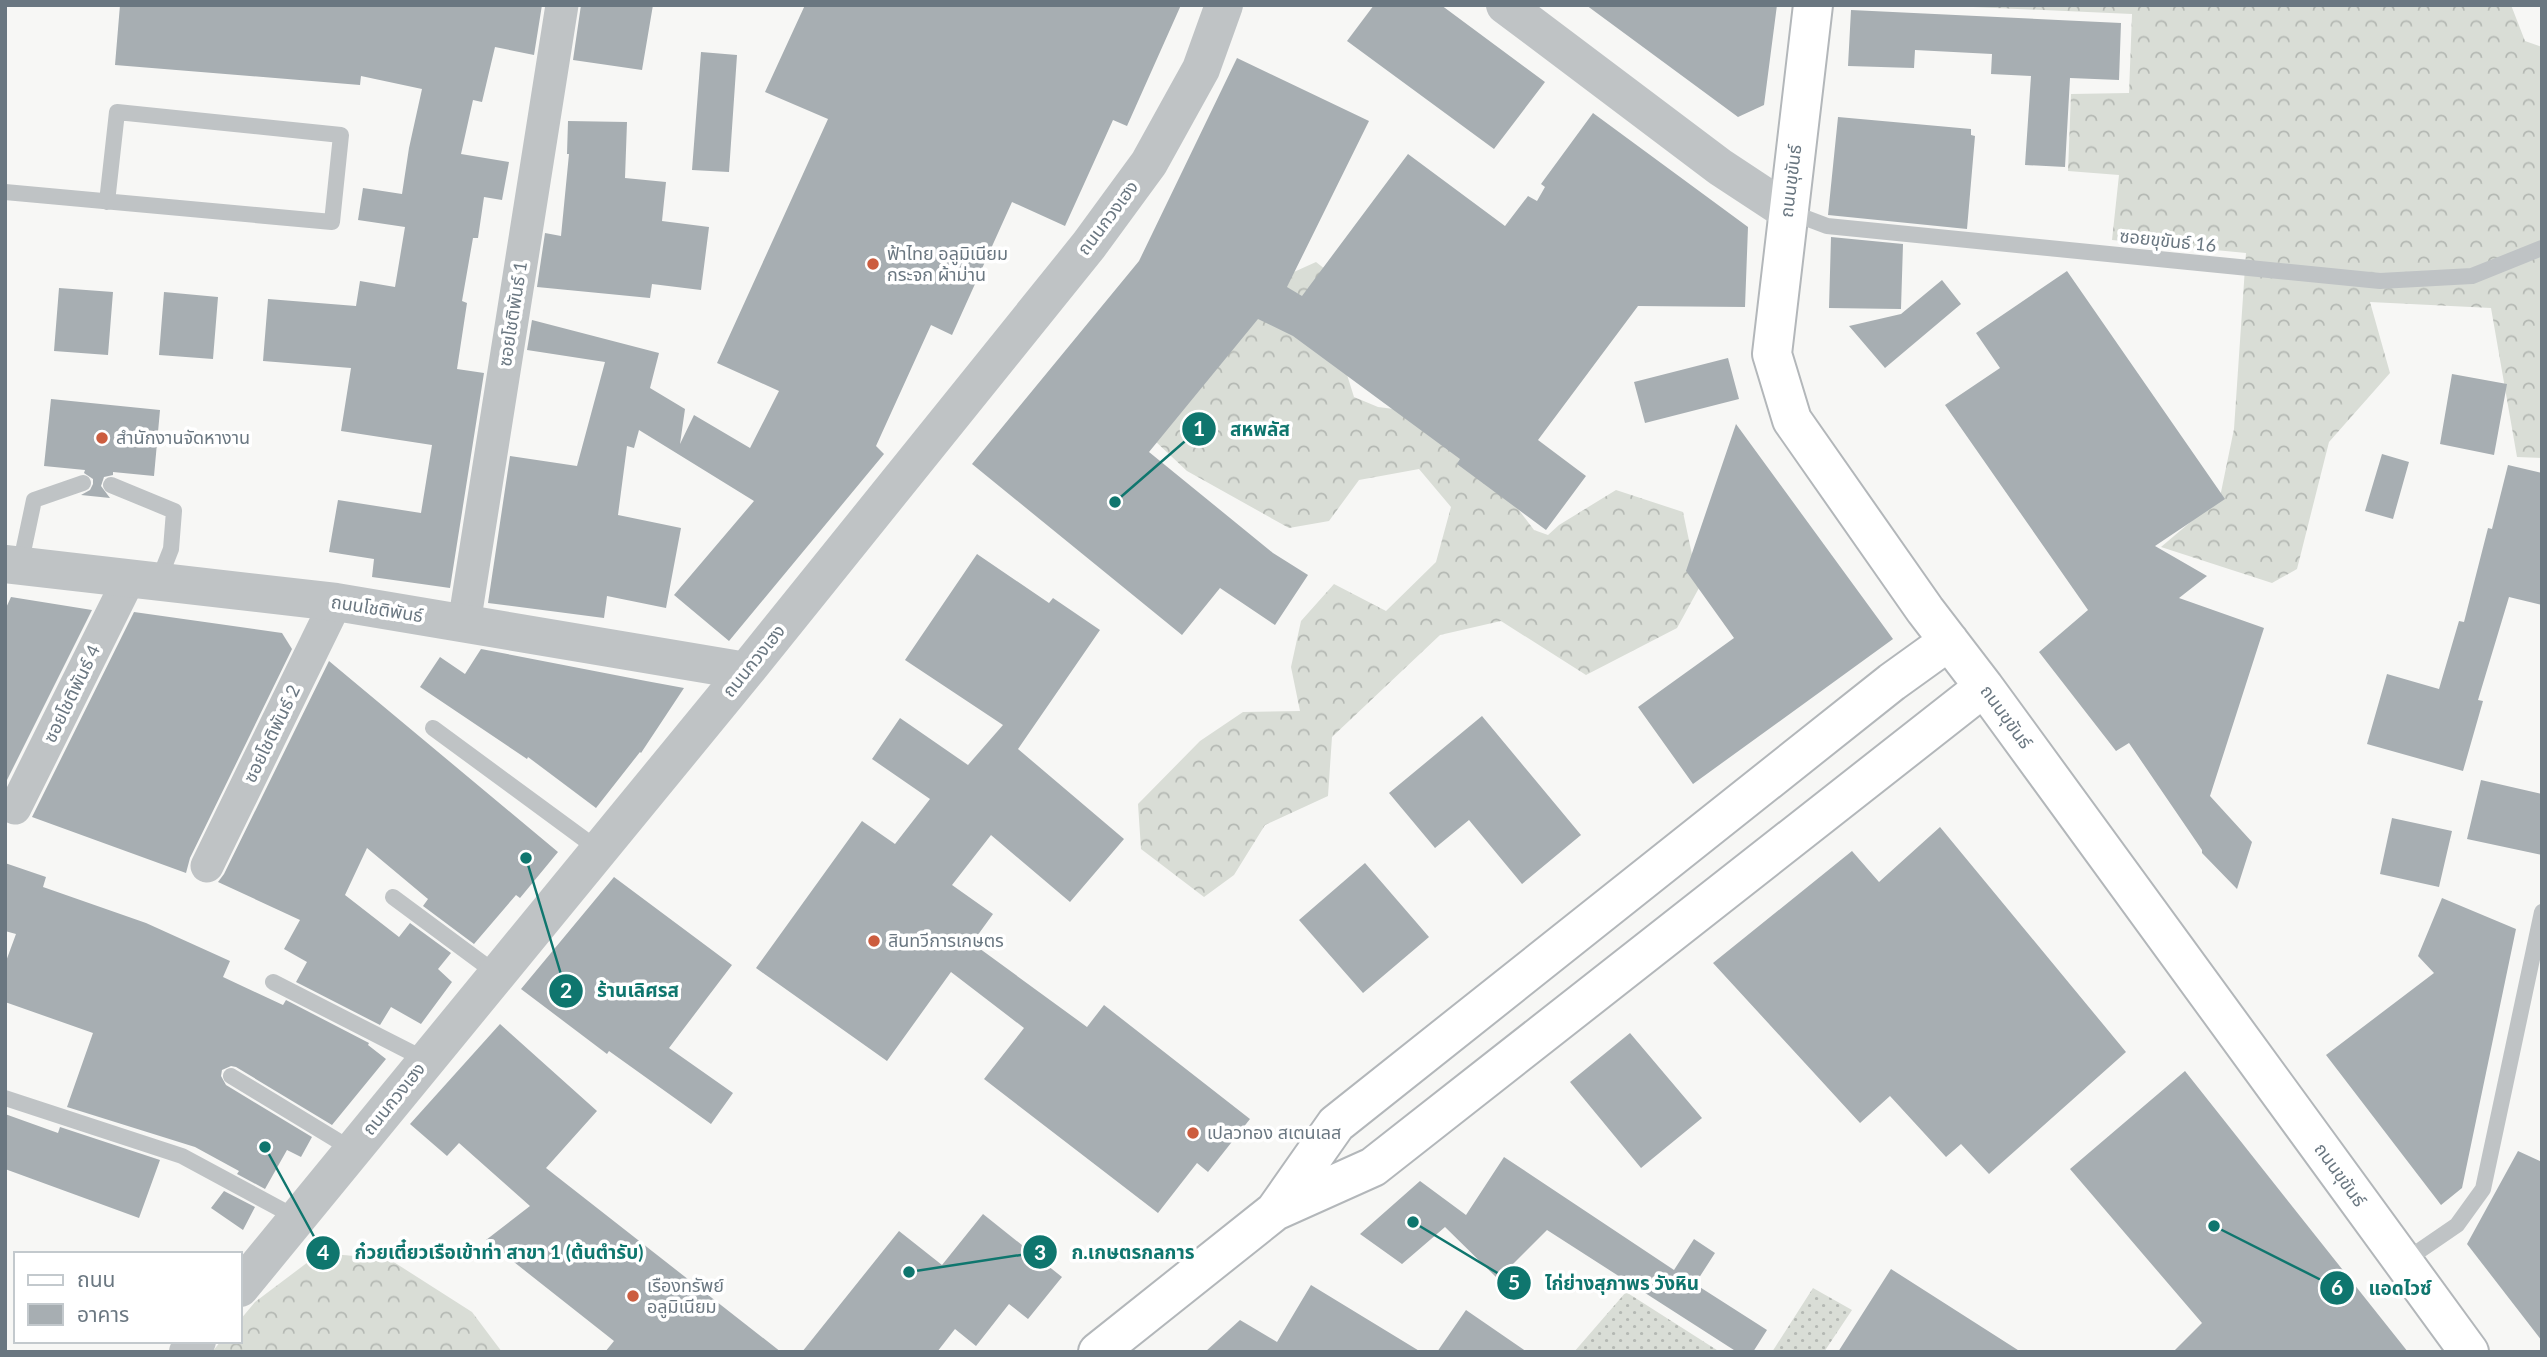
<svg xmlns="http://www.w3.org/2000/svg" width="2547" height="1357" font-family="Lato,'Noto Sans Thai',sans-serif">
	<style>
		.grass { fill: url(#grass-dots) }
		.forest { fill: url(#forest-crowns) }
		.building { fill: #a7aeb2 }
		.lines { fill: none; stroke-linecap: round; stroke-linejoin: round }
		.primary-casing { stroke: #b3b7ba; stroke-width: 42 }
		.service { stroke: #bfc3c5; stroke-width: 16 }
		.minor { stroke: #bfc3c5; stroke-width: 33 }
		.tertiary { stroke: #bfc3c5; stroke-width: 38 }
		.primary { stroke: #fff; stroke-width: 38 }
		.poi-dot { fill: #cc5d3f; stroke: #fff; stroke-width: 2.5 }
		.labels { text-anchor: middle; stroke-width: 7; stroke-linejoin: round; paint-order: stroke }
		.street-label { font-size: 18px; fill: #6a7781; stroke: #fff }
		.poi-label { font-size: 18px; fill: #6a7781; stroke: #fff; text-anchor: start }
		.leader { fill: none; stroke: #0f766e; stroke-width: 2.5 }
		.callout-dot { fill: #0f766e; stroke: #fff; stroke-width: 2.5 }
		.mark-label { font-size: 21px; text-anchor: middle; font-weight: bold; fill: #fff }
		.callout-label { font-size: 19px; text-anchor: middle; font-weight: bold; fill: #0f766e; stroke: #fff; stroke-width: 7; stroke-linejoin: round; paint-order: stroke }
	</style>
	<defs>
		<pattern id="grass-dots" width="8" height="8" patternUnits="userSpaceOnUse" patternTransform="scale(1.75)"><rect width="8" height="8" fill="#d9ddd6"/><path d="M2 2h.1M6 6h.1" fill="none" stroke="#b4b8b3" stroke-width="1.8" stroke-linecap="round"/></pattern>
		<pattern id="forest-crowns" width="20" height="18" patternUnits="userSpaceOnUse" patternTransform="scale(1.75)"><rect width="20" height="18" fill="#d9ddd6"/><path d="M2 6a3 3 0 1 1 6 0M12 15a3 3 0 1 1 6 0" fill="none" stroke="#b4b8b3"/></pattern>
	</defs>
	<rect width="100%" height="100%" fill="#f7f7f5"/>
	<path class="grass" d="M 1813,1288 L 1852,1310 L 1824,1352 L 1772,1352 Z
		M 1626,1292 L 1720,1352 L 1574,1352 Z"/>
	<path class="forest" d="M 1929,5 L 2511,5 L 2525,41 L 2542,47 L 2542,458 L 2517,457 L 2491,308 L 2370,302 L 2390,373 L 2329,442 L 2297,569 L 2272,583 L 2161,547 L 2220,497 L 2234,429 L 2246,253 L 2112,240 L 2119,175 L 2068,171 L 2071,94 L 2129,93 L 2132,14 Z
		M 1316,262 L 1354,292 L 1338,346 L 1354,397 L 1378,407 L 1418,412 L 1456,427 L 1534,530 L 1548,535 L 1559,525 L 1616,490 L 1683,512 L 1699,588 L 1677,628 L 1586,675 L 1501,621 L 1440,635 L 1332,737 L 1328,796 L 1265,825 L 1234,875 L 1204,897 L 1141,849 L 1138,804 L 1200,741 L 1243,712 L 1300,711 L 1291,667 L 1301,621 L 1334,584 L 1386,611 L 1436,562 L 1451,507 L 1419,469 L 1359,480 L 1329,521 L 1289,528 L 1187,471 L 1154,440 L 1285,276 Z
		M 320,1253 L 389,1259 L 472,1312 L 502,1352 L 212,1352 L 221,1341 L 240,1341 L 240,1320 L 255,1302 Z"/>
	<path class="building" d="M 120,5 L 542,5 L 534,55 L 495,47 L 482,102 L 473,100 L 461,154 L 509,162 L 502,200 L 484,197 L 478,238 L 473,238 L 462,301 L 467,303 L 457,369 L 484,373 L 450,588 L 372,577 L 374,559 L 329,552 L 338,500 L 421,513 L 432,445 L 341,431 L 351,368 L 263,361 L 268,299 L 356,306 L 360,281 L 395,287 L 405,227 L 358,220 L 363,188 L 402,194 L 409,148 L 422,89 L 361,76 L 360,85 L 115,65 Z
		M 581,5 L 653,5 L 642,70 L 573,60 Z
		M 805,5 L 1181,5 L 1127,126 L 1113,120 L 1065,226 L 1012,202 L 952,335 L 931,325 L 876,446 L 884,454 L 729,641 L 674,595 L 754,501 L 639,430 L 634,448 L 627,446 L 618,515 L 681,528 L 666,608 L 607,596 L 604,618 L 488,603 L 510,456 L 577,466 L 605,362 L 527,350 L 532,320 L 659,353 L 650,388 L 685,409 L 680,444 L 694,415 L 750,448 L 779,391 L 717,363 L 828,119 L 765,92 Z
		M 1374,5 L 1441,5 L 1545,82 L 1494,149 L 1347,41 Z
		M 1586,5 L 1777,5 L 1764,105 L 1738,117 Z
		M 1851,10 L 2121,23 L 2119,80 L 2070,78 L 2065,167 L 2025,165 L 2031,76 L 1991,74 L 1992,54 L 1915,50 L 1914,68 L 1848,66 Z
		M 701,52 L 737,55 L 729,172 L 692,170 Z
		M 1237,58 L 1369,121 L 1287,287 L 1302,296 L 1408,154 L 1505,226 L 1528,196 L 1537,201 L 1545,187 L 1541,184 L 1593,113 L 1748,227 L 1745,307 L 1638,306 L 1538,440 L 1586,476 L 1546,530 L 1457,464 L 1460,459 L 1293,336 L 1258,319 L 1149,452 L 1273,553 L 1308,575 L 1275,625 L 1220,588 L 1182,635 L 972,464 L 1139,261 Z
		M 1838,117 L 1971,129 L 1971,135 L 1975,136 L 1967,229 L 1828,215 Z
		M 568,121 L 627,122 L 625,178 L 666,182 L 662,221 L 709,227 L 701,290 L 652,284 L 650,298 L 537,287 L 545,233 L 561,236 L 569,154 L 567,154 Z
		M 1831,237 L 1903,244 L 1901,309 L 1829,308 Z
		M 2067,271 L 2225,499 L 2155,546 L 2207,576 L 2179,598 L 2264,628 L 2210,796 L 2252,842 L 2237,889 L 2202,853 L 2202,850 L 2129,743 L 2116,751 L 2039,652 L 2088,610 L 1945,405 L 2000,368 L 1976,333 Z
		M 1942,280 L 1961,304 L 1885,368 L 1849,326 L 1901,314 Z
		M 59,288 L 113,292 L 108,355 L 54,351 Z
		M 164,292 L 218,297 L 213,359 L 159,355 Z
		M 1728,358 L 1739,399 L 1645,423 L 1634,382 Z
		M 2452,374 L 2507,384 L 2494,455 L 2440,444 Z
		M 51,399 L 160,410 L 154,476 L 113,472 L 113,475 L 104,477 L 101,486 L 110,498 L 81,495 L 90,490 L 93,484 L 93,479 L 84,473 L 85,470 L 44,466 Z
		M 1736,424 L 1893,639 L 1693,784 L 1638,707 L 1734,638 L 1686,571 Z
		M 2382,454 L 2409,462 L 2393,519 L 2365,511 Z
		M 2508,465 L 2542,473 L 2542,605 L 2509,597 L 2478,700 L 2483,701 L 2463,771 L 2367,744 L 2387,674 L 2439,689 L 2459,621 L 2464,622 L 2488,528 L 2492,529 Z
		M 977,554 L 1049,603 L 1053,598 L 1100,630 L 1018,749 L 1124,839 L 1070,902 L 991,835 L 952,885 L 993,914 L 972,943 L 1087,1027 L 1104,1005 L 1250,1119 L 1208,1172 L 1197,1163 L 1158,1213 L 984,1079 L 1024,1028 L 951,972 L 887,1061 L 756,968 L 862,821 L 895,844 L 930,799 L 872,759 L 900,718 L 968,765 L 1003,725 L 905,660 Z
		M 11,597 L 92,610 L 5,784 L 5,610 Z
		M 134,612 L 282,633 L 292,649 L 190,858 L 186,873 L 32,817 Z
		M 481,649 L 646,681 L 684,688 L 641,753 L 640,752 L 596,808 L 528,757 L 527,759 L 420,687 L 440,657 L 465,674 Z
		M 329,661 L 558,852 L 520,898 L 516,895 L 474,944 L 423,906 L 428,899 L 367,848 L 345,895 L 399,937 L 410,923 L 451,953 L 438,969 L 452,982 L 421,1024 L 391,1007 L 380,1025 L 296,982 L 307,962 L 284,949 L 300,920 L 218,882 L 224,874 Z
		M 1482,716 L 1581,835 L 1522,884 L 1469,820 L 1435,848 L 1389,793 Z
		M 2481,780 L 2542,794 L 2542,855 L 2467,839 Z
		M 2392,818 L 2452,831 L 2439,887 L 2380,874 Z
		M 1940,827 L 2126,1052 L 1989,1174 L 1961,1144 L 1946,1157 L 1890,1096 L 1860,1123 L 1713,963 L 1852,851 L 1879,882 Z
		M 5,863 L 46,877 L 43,887 L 146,923 L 230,961 L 223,977 L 283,1005 L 286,1000 L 369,1043 L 368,1045 L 386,1059 L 332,1125 L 236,1067 L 231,1066 L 222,1070 L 221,1076 L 226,1085 L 312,1137 L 301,1157 L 287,1150 L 265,1189 L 237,1174 L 239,1171 L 195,1147 L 67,1107 L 93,1033 L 5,1002 L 5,964 L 16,934 L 5,931 Z
		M 1365,863 L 1429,937 L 1363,993 L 1299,920 Z
		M 614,877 L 732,965 L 669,1048 L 733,1093 L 711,1124 L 609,1051 L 607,1054 L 521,989 Z
		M 2442,898 L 2516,929 L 2462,1188 L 2441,1205 L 2326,1055 L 2434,973 L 2418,956 Z
		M 500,1024 L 597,1111 L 546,1168 L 781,1352 L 605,1352 L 614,1341 L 486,1240 L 530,1206 L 459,1143 L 447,1156 L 410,1124 Z
		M 1630,1033 L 1702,1118 L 1641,1168 L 1570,1082 Z
		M 2185,1071 L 2311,1230 L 2408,1352 L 2173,1352 L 2202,1323 L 2070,1169 Z
		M 5,1114 L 58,1133 L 60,1127 L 160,1160 L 139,1218 L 5,1169 Z
		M 2518,1151 L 2542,1162 L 2542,1341 L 2467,1244 Z
		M 1504,1157 L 1674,1270 L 1694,1239 L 1715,1253 L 1695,1284 L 1767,1330 L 1753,1352 L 1737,1352 L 1547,1230 L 1498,1279 L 1445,1227 L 1402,1264 L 1360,1234 L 1420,1181 L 1466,1215 Z
		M 224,1191 L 255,1207 L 243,1230 L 211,1208 Z
		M 983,1214 L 1062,1277 L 1028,1319 L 1009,1304 L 976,1346 L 955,1329 L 937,1352 L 802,1352 L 899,1231 L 942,1265 Z
		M 1891,1269 L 2021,1352 L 1838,1352 Z
		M 1311,1285 L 1421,1352 L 1205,1352 L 1240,1320 L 1277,1342 Z
		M 1466,1310 L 1527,1352 L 1437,1352 Z"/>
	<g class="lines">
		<g class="primary-casing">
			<path id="primary" d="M 1813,5 L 1772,354 L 1792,420 L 1925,610 L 1984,687 L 2469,1352
				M 1275,1211 L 1336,1124 L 1892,682 L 1949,641
				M 1098,1352 L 1275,1211 L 1373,1167 L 1984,687"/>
		</g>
		<path class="service" d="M 5,192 L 332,222 L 341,135 L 117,112 L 107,202
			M 1790,212 L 1827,226 L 2380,281 L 2472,276 L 2542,248
			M 111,485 L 174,511 L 171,549 L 158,582
			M 20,566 L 34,500 L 83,483
			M 433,728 L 599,850
			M 393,897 L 497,974
			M 273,982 L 426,1060
			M 231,1076 L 353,1150
			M 5,1098 L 182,1156 L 297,1218
			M 2403,1262 L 2457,1225 L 2483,1189 L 2542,912"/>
		<path class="minor" d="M 464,624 L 562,5
			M 15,808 L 129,579
			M 207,866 L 336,602"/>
		<path class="tertiary" d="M 1505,5 L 1720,167 L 1787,211
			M 5,564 L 336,602 L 746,671
			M 240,1288 L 746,671 L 1089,245 L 1149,163 L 1201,69 L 1224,5
			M 188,1352 L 197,1341"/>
		<use href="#primary" class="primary"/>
	</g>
	<g class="poi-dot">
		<circle cx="873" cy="264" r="7"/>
		<circle cx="102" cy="438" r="7"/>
		<circle cx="874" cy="941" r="7"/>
		<circle cx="1193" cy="1133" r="7"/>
		<circle cx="633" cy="1296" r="7"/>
	</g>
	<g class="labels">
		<g class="street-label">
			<text transform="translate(1791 181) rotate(-83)" y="6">ถนนขุขันธ์</text>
			<text transform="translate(1108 218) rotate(-53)" y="6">ถนนกวงเฮง</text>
			<text transform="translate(2168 241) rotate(6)" y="6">ซอยขุขันธ์ 16</text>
			<text transform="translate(513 314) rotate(-81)" y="6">ซอยโชติพันธ์ 1</text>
			<text transform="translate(377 609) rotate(9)" y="6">ถนนโชติพันธ์</text>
			<text transform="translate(754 661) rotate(-51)" y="6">ถนนกวงเฮง</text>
			<text transform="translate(72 694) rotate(-64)" y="6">ซอยโชติพันธ์ 4</text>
			<text transform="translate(2006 717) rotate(54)" y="6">ถนนขุขันธ์</text>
			<text transform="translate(272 734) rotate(-64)" y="6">ซอยโชติพันธ์ 2</text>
			<text transform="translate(394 1099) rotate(-51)" y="6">ถนนกวงเฮง</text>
			<text transform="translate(2340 1175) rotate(54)" y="6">ถนนขุขันธ์</text>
		</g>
		<g class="poi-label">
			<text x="887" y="260">ฟ้าไทย อลูมิเนียม<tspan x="887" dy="21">กระจก ผ้าม่าน</tspan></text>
			<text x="116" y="444">สำนักงานจัดหางาน</text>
			<text x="888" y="947">สินทวีการเกษตร</text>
			<text x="1207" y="1139">เปลวทอง สเตนเลส</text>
			<text x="647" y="1292">เรืองทรัพย์<tspan x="647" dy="21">อลูมิเนียม</tspan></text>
		</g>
	</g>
	<path class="leader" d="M1115 502L1199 429M526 858L566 991M909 1272L1040 1252M265 1147L323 1253M1413 1222L1514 1283M2214 1226L2337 1288"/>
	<g class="callout-dot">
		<circle cx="1115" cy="502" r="7"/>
		<circle cx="526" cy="858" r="7"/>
		<circle cx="909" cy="1272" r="7"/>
		<circle cx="265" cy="1147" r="7"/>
		<circle cx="1413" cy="1222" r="7"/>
		<circle cx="2214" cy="1226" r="7"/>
		<circle cx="1199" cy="429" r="18"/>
		<circle cx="566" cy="991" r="18"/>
		<circle cx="1040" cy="1252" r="18"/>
		<circle cx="323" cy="1253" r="18"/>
		<circle cx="1514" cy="1283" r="18"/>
		<circle cx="2337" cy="1288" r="18"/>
	</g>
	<g class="mark-label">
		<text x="1199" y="436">1</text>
		<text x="566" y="998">2</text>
		<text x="1040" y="1260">3</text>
		<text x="323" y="1260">4</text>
		<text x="1514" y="1290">5</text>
		<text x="2337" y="1295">6</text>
	</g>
	<g class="callout-label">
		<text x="1260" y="436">สหพลัส</text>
		<text x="638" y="997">ร้านเลิศรส</text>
		<text x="1133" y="1259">ก.เกษตรกลการ</text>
		<text x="499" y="1259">ก๋วยเตี๋ยวเรือเข้าท่า สาขา 1 (ต้นตำรับ)</text>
		<text x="1622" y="1290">ไก่ย่างสุภาพร วังหิน</text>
		<text x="2400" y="1295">แอดไวซ์</text>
	</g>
	<rect width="2547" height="1357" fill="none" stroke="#6a7781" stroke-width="14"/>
	<rect x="14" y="1252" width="228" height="91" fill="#ffffff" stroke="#c3c9cd" stroke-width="2"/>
	<rect x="28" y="1275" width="35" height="10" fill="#ffffff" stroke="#c3c9cd" stroke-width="2"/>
	<text x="77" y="1287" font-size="21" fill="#6a7781">ถนน</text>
	<rect x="28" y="1304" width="35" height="21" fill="#a7aeb2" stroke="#c3c9cd" stroke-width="2"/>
	<text x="77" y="1322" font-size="21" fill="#6a7781">อาคาร</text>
</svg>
